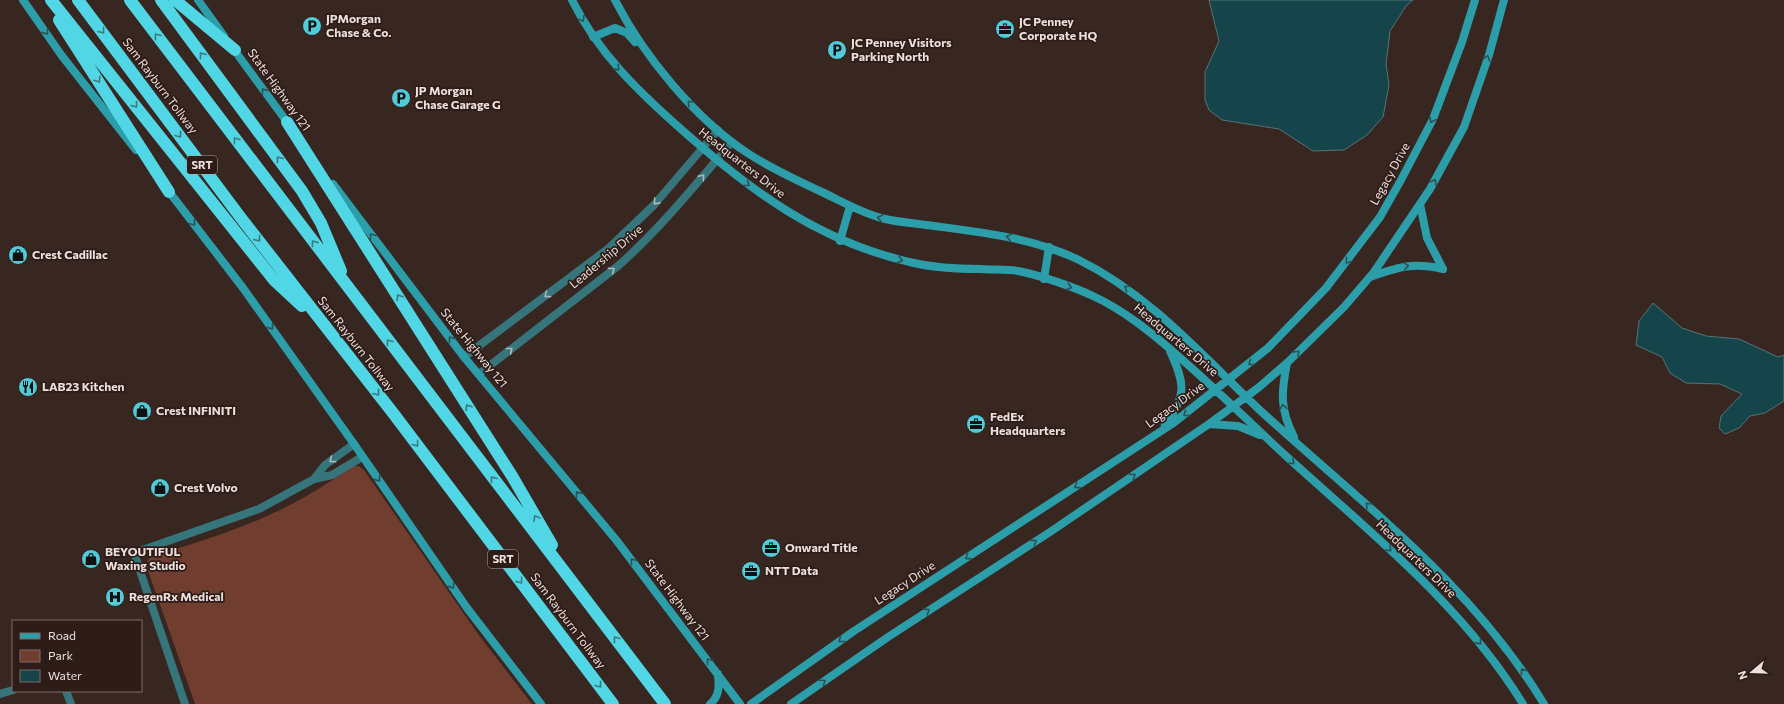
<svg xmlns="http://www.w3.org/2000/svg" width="1784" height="704" font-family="Commissioner,sans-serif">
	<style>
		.green { fill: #713d2f }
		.water { fill: #15454a; stroke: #567376 }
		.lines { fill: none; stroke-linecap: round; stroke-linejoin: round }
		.minor { stroke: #36757c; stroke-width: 8 }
		.tertiary { stroke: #36757c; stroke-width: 8 }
		.secondary { stroke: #2c9eaa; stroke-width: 8 }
		.motorway { stroke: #50d6e5; stroke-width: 12 }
		.oneway { stroke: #2d5052 }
		.oneway2 { stroke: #3f797e }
		.oneway3 { stroke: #acbaba }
		.labels { text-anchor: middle; stroke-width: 3.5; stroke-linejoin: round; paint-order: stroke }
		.shield { fill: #2e1c18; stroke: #b3a4a1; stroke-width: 1 }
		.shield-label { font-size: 11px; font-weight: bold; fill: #ecdfdc }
		.poi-label { font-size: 12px; font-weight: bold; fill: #ecdfdc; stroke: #2e1c18; text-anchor: start }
		.street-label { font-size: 12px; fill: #ecdfdc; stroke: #2e1c18 }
	</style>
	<rect width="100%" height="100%" fill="#382621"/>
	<path class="green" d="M 353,466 L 359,466 L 364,470 L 478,634 L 532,704 L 195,704 L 146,565 L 149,558 C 194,543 240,530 282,509 C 307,497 330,482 353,466 Z"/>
	<path class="water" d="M 1209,0 L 1413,0 L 1406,6 L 1390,31 L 1386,64 L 1389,85 L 1383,117 L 1367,135 L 1344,150 L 1313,151 L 1279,129 L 1222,120 L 1209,110 L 1205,100 L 1205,72 L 1219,41 Z
		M 1653,303 L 1682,328 L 1706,336 L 1739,339 L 1778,357 L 1784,355 L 1784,401 L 1765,413 L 1750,416 L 1739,428 L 1725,434 L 1719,428 L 1721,416 L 1742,394 L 1720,384 L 1686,383 L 1670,373 L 1662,357 L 1636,345 L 1639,321 Z"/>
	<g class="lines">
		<path class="minor" d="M 66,691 L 71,704
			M 0,694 L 13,690"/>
		<path class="tertiary" d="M 464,357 L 609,248 L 654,205 L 718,130
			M 479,374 L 618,266 C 660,229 695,185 732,142
			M 314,479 L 325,465 L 354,444
			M 185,704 L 134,553 L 259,509 L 314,479 L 332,475 L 362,457"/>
		<path class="secondary" d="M 23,0 L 62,56 L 136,150
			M 198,0 L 224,36
			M 572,0 C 598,53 639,92 682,130 C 752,192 821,243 914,263 C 936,268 958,269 981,269 C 993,270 1006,269 1018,271 C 1039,275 1074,287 1093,296 C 1125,311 1152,333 1178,356 C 1215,388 1250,423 1286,456 C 1371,533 1463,606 1523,704
			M 615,0 C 643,55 696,120 749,154 C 772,169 798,181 824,193 C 843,202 863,214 885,219 C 898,222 912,223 926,225 C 979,232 1031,237 1079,260 C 1152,296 1205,359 1264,414 C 1365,506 1472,585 1544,704
			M 593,37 L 615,28 L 627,33 L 635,42
			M 232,47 L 290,126
			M 333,184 L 464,357 L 617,541 L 740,704
			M 167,189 L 243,288 L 354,444 L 467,608 L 541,704
			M 1420,204 L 1427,238 L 1443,269
			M 840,241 L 850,206
			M 1370,277 C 1399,267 1412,262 1443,269
			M 1044,279 L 1049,247
			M 1287,363 C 1281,393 1280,410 1294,437
			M 1209,424 L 1238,426 L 1260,435
			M 1165,425 C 1187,396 1185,383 1170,351
			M 710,704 C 720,696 719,686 718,674
			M 751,704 L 854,631 L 1172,424 L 1268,348 L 1326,288 L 1380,217 L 1401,180 L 1433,119 L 1462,42 L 1475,0
			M 791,704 L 888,637 L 1050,532 L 1209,424 L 1258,388 L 1287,363 L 1344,307 L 1374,272 L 1430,189 L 1464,127 L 1489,55 L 1504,0"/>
		<path class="motorway" d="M 51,0 L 274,280 L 302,306
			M 78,0 L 241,218 L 393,413 L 613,704
			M 130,0 L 665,704
			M 161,0 L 302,191 L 321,223 L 341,271
			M 175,0 L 235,50
			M 59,20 L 169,192
			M 287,122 L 512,476 L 552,545"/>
	</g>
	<defs><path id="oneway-chevron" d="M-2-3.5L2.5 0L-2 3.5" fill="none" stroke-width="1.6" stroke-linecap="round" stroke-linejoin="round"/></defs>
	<g class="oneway">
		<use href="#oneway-chevron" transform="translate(582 19) rotate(60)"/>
		<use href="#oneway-chevron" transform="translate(46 32) rotate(55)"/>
		<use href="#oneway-chevron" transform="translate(1487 58) rotate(-71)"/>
		<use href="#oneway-chevron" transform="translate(617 68) rotate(49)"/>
		<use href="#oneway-chevron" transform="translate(264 91) rotate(-126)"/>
		<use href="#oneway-chevron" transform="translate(690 103) rotate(-134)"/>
		<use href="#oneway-chevron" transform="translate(1432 120) rotate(114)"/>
		<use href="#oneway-chevron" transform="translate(1434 182) rotate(-60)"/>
		<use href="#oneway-chevron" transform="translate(747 184) rotate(38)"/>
		<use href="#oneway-chevron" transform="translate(880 218) rotate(-167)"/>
		<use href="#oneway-chevron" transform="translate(193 223) rotate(52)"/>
		<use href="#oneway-chevron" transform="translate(372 236) rotate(-127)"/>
		<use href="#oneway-chevron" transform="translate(1009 237) rotate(-168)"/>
		<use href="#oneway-chevron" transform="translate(900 260) rotate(13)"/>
		<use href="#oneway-chevron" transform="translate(1348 261) rotate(128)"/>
		<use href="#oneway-chevron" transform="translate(1406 266) rotate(-9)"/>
		<use href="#oneway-chevron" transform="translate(1069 287) rotate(17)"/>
		<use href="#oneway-chevron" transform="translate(1127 288) rotate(-146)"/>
		<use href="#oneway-chevron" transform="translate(271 327) rotate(55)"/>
		<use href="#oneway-chevron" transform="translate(451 339) rotate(-127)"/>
		<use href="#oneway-chevron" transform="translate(1297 353) rotate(-45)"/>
		<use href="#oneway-chevron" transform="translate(1251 363) rotate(143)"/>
		<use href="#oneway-chevron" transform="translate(1283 407) rotate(-99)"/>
		<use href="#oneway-chevron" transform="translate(1186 414) rotate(144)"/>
		<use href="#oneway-chevron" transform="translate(1292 462) rotate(42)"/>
		<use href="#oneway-chevron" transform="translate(1133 476) rotate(-34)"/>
		<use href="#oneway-chevron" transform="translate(378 479) rotate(55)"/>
		<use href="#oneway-chevron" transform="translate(1077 486) rotate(147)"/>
		<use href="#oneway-chevron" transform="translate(578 494) rotate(-129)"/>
		<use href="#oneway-chevron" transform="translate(1368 505) rotate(-138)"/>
		<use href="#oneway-chevron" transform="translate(1034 542) rotate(-33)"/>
		<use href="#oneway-chevron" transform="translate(1389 549) rotate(44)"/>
		<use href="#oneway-chevron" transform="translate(968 557) rotate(147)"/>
		<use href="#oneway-chevron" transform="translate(633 561) rotate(-127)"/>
		<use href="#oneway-chevron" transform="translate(452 586) rotate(55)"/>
		<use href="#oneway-chevron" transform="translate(927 611) rotate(-33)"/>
		<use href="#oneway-chevron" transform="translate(841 640) rotate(144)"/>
		<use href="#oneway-chevron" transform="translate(1479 642) rotate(51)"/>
		<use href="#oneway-chevron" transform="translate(709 661) rotate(-127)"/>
		<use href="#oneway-chevron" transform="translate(1523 671) rotate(-125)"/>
		<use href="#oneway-chevron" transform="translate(823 682) rotate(-35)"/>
	</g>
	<g class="oneway2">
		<use href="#oneway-chevron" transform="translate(102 31) rotate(53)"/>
		<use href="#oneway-chevron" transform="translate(157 36) rotate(-127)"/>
		<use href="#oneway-chevron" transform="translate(202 55) rotate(-127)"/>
		<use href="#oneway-chevron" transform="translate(98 80) rotate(57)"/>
		<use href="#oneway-chevron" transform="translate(135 105) rotate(52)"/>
		<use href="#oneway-chevron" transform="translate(179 135) rotate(53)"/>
		<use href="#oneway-chevron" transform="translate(236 140) rotate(-127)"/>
		<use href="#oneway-chevron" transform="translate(279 159) rotate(-126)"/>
		<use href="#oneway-chevron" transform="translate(258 239) rotate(52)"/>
		<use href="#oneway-chevron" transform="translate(314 243) rotate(-127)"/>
		<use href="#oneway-chevron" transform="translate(399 297) rotate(-122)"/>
		<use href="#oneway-chevron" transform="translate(389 342) rotate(-127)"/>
		<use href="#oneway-chevron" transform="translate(377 393) rotate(52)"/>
		<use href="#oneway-chevron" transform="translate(468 407) rotate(-122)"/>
		<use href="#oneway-chevron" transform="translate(416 444) rotate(53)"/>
		<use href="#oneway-chevron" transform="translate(493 479) rotate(-127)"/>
		<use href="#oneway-chevron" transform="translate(536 518) rotate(-120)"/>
		<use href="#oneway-chevron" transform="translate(520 581) rotate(53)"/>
		<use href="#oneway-chevron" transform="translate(616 639) rotate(-127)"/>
		<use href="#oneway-chevron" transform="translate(599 685) rotate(53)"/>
	</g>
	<g class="oneway3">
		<use href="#oneway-chevron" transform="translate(702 177) rotate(-49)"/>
		<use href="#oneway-chevron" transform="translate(656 202) rotate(132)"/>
		<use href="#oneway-chevron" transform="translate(612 270) rotate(-37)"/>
		<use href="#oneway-chevron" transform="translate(547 295) rotate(143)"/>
		<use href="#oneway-chevron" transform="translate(510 350) rotate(-38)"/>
		<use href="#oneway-chevron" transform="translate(332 460) rotate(144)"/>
	</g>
	<defs>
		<g id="parking-disc" transform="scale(1)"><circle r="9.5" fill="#52cbd8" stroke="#2e1c18"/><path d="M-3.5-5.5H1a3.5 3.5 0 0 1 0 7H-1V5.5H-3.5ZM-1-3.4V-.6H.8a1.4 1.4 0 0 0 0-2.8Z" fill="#111"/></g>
		<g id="office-disc" transform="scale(1)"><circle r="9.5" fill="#52cbd8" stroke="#2e1c18"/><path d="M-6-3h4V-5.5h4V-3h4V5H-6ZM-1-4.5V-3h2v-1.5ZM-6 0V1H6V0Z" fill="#111"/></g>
		<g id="shop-disc" transform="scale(1)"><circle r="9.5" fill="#52cbd8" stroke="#2e1c18"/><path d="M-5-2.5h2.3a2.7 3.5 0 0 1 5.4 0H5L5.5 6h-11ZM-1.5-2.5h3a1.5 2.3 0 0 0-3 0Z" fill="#111"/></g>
		<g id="restaurant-disc" transform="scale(1)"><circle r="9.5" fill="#52cbd8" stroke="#2e1c18"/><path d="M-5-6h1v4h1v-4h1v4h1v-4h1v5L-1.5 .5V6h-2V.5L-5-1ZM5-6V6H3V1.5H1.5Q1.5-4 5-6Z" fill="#111"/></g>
		<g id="hospital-disc" transform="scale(1)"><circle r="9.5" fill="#52cbd8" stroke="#2e1c18"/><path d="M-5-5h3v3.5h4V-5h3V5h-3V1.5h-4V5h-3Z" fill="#111"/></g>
	</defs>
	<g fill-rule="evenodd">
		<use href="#parking-disc" x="312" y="26"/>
		<use href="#office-disc" x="1005" y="29"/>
		<use href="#parking-disc" x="837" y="50"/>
		<use href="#parking-disc" x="401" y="98"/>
		<use href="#shop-disc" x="18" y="255"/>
		<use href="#restaurant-disc" x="28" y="387"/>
		<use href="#shop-disc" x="142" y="411"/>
		<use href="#office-disc" x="976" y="424"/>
		<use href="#shop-disc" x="160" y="488"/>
		<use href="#office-disc" x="771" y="548"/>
		<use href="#shop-disc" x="91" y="559"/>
		<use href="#office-disc" x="751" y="571"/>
		<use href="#hospital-disc" x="115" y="597"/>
	</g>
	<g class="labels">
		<g class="shield">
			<rect x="187" y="156" width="30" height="18" rx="3"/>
			<rect x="488" y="550" width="30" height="18" rx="3"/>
		</g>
		<g class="shield-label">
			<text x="202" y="169">SRT</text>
			<text x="503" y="563">SRT</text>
		</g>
		<g class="poi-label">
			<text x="326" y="23">JPMorgan<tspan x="326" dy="14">Chase &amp; Co.</tspan></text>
			<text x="1019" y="26">JC Penney<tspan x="1019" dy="14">Corporate HQ</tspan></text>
			<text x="851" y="47">JC Penney Visitors<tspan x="851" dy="14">Parking North</tspan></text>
			<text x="415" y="95">JP Morgan<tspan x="415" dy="14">Chase Garage G</tspan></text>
			<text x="32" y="259">Crest Cadillac</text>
			<text x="42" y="391">LAB23 Kitchen</text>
			<text x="156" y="415">Crest INFINITI</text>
			<text x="990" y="421">FedEx<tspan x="990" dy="14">Headquarters</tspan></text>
			<text x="174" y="492">Crest Volvo</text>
			<text x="785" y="552">Onward Title</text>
			<text x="105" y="556">BEYOUTIFUL<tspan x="105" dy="14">Waxing Studio</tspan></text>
			<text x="765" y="575">NTT Data</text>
			<text x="129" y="601">RegenRx Medical</text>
		</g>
		<g class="street-label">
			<text transform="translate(160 86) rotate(53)" y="4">Sam Rayburn Tollway</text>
			<text transform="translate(279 90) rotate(54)" y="4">State Highway 121</text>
			<text transform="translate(742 163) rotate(38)" y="4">Headquarters Drive</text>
			<text transform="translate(1390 174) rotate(-61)" y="4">Legacy Drive</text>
			<text transform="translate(606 257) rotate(-40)" y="4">Leadership Drive</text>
			<text transform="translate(1176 340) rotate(40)" y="4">Headquarters Drive</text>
			<text transform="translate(356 344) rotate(52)" y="4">Sam Rayburn Tollway</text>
			<text transform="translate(474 348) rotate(51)" y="4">State Highway 121</text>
			<text transform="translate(1175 405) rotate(-36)" y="4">Legacy Drive</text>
			<text transform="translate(1416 559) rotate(44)" y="4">Headquarters Drive</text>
			<text transform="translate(905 583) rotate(-33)" y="4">Legacy Drive</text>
			<text transform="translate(677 600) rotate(53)" y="4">State Highway 121</text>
			<text transform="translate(568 621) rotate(53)" y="4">Sam Rayburn Tollway</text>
		</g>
	</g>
	<rect x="12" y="620" width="130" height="72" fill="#2e1c18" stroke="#7a6a66"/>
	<rect x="20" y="633" width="20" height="6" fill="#2c9eaa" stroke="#7a6a66"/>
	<text x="48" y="640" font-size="12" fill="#ecdfdc">Road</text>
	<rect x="20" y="650" width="20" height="12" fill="#713d2f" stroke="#7a6a66"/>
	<text x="48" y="660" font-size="12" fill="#ecdfdc">Park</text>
	<rect x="20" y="670" width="20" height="12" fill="#15454a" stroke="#7a6a66"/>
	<text x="48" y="680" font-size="12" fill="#ecdfdc">Water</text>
	<g transform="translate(1752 672) rotate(251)" stroke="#2e1c18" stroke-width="3" paint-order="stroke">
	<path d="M0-3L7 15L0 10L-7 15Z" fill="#ecdfdc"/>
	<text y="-6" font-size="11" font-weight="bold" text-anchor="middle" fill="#ecdfdc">N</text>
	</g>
</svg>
